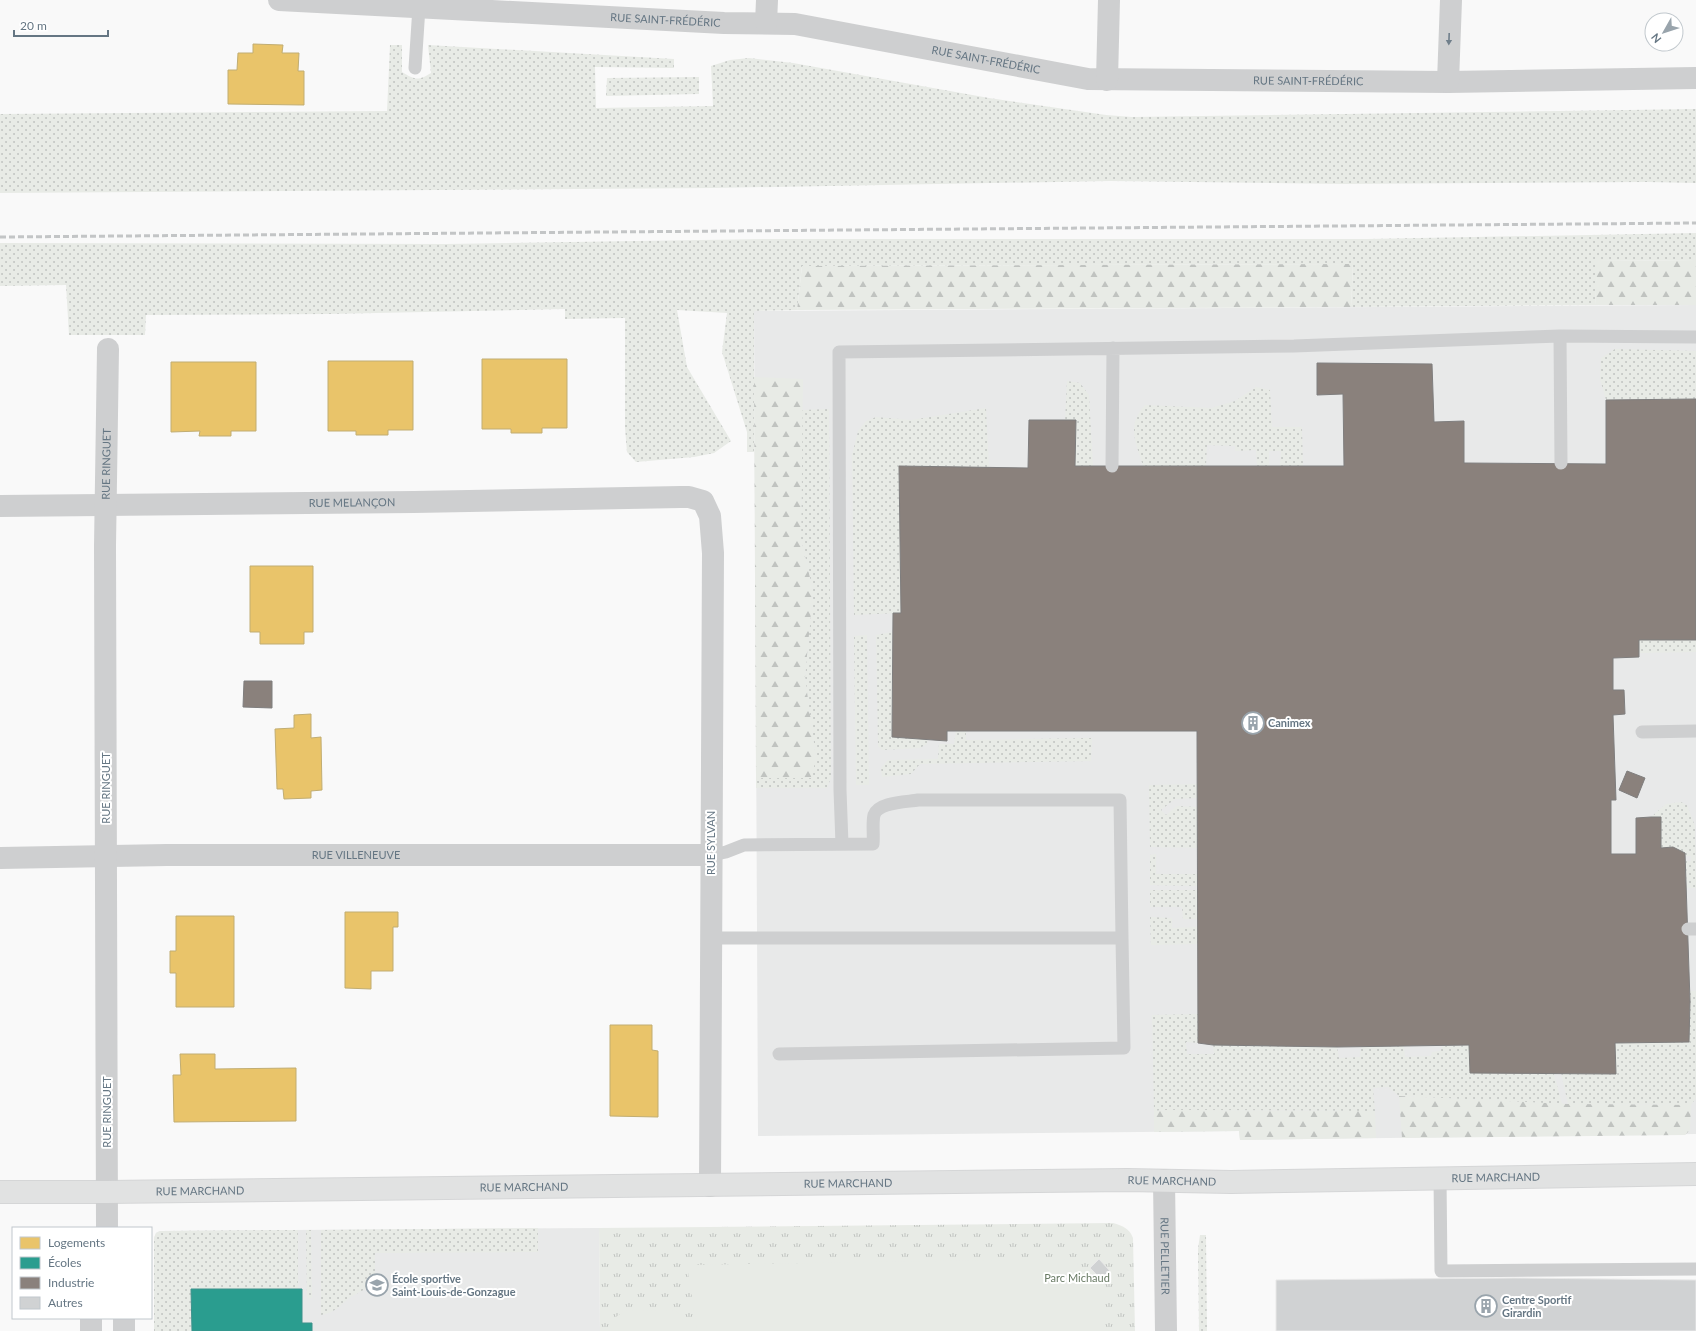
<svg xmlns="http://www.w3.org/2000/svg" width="1696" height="1331" font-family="Lato,sans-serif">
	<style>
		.built { fill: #e8e9e9 }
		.grass { fill: url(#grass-dots) }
		.forest { fill: url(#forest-firs) }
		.park { fill: url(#park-tufts) }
		.garden { fill: #e8ebe6 }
		.homes { fill: #e9c46a; stroke: #c1ad72 }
		.schools { fill: #2a9d8f; stroke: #3c918b }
		.industry { fill: #8a817c; stroke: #7f7e7e }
		.building { fill: #d0d2d3; stroke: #e8e8e8 }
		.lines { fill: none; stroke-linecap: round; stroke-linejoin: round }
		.secondary-casing { stroke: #d5d6d7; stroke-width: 24 }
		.lane { stroke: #cecfd0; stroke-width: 13 }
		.street { stroke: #cecfd0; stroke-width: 22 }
		.secondary { stroke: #e1e2e2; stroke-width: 22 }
		.rail { stroke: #c3c5c6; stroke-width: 3; stroke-dasharray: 6 3; stroke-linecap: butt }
		.oneway { fill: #707f8b }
		.labels { text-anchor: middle; stroke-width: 4; stroke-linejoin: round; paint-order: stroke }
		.street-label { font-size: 11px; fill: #657683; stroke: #fff }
		.poi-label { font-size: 11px; font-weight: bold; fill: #657683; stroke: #fff; text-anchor: start }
		.park-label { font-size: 11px; fill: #687a64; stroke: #fff }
	</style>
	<defs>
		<pattern id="grass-dots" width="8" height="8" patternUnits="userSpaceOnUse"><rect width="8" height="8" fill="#e8ebe6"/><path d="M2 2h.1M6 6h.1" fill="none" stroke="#c0c3c0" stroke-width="1.8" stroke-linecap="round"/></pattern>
		<pattern id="forest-firs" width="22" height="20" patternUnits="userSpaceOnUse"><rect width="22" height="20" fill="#e8ebe6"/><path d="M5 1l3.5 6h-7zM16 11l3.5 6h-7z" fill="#c0c3c0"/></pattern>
		<pattern id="park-tufts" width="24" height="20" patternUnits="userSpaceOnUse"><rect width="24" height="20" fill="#e8ebe6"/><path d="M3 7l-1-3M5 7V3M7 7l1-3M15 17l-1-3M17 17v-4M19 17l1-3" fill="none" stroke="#c0c3c0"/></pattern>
	</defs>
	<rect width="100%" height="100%" fill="#f9f9f9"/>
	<path class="built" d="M 1696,305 L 1696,1134 L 1240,1140 L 1239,1131 L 758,1136 L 754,311 Z
		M 599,1228 L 600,1331 L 154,1331 L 154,1238 L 156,1233 L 160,1231 Z"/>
	<path class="grass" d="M 390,45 L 402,45 L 402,72 C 415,80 418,81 431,73 L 428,45 L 674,59 L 674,68 L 595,67 L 596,108 L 713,106 L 711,66 L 730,60 L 749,58 L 793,63 L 989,98 L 1106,115 L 1132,117 L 1696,109 L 1696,183 L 1647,182 L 1343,184 L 1110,181 L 713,188 L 0,193 L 0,114 L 387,111 Z
		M 699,77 L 699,94 L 606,96 L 607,78 Z
		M 1696,233 L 1696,260 L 1598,261 L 1595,305 L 1351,307 L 1353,264 L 802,266 L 797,310 L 754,311 L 754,452 L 747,452 L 747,432 L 722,352 L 727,313 L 677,310 L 687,367 L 731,441 L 714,453 L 694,457 L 636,462 L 627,452 L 625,428 L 625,318 L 565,319 L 565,309 L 328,314 L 146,315 L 145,335 L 69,335 L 66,285 L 0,286 L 0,243 L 446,244 L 768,239 L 1367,239 Z
		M 1615,349 L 1696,351 L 1696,399 L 1606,400 L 1600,379 L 1601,358 Z
		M 1067,381 L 1080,383 L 1089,395 L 1093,466 L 1075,466 L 1076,420 L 1065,420 Z
		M 1256,387 L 1270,390 L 1272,427 L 1302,427 L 1303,466 L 1280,466 L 1281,451 L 1269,451 L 1269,466 L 1257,466 L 1256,450 L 1235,451 L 1235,446 L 1207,445 L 1206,466 L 1143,466 C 1136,442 1126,426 1145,405 L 1211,408 L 1235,401 Z
		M 986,408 L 989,467 L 899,466 L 901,613 L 854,615 L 852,455 L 858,431 L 866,421 L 876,417 L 911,420 Z
		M 829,409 L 831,778 L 827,788 L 756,788 L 756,778 L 810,778 L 816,759 L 805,677 L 813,591 L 801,539 L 802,410 Z
		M 892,632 L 892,737 L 928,739 L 927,744 L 920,748 L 882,750 L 878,746 L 876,635 Z
		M 867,635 L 869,785 L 856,785 L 854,636 Z
		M 1639,640 L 1696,640 L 1696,652 L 1639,653 Z
		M 956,731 L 966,731 L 966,740 L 1092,738 L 1091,761 L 920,764 L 911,774 L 882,777 L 881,768 L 888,760 L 938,759 L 939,744 L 954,744 Z
		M 1197,784 L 1197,798 L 1175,799 L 1161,810 L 1166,815 L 1177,806 L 1197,807 L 1198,848 L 1150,847 L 1149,785 Z
		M 1681,802 L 1687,805 L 1695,826 L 1696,888 L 1687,888 L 1686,861 L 1691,861 L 1691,856 L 1685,856 L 1685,853 L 1673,847 L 1661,848 L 1661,818 L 1651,817 L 1666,804 Z
		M 1156,854 L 1156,874 L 1198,874 L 1198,886 L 1150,885 L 1150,855 Z
		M 1150,890 L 1198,890 L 1198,919 L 1183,919 L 1182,907 L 1150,907 Z
		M 1150,917 L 1172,918 L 1172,928 L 1198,927 L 1198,944 L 1151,945 Z
		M 1690,991 L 1696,991 L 1696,1098 L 1691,1105 L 1568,1104 L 1561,1073 L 1616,1074 L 1615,1043 L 1689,1042 Z
		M 1198,1014 L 1198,1043 L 1186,1042 L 1187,1054 L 1214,1054 L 1213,1045 L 1337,1047 L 1339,1058 L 1360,1057 L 1361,1047 L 1404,1046 L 1405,1057 L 1431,1056 L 1432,1052 L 1440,1051 L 1443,1046 L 1469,1045 L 1471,1073 L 1554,1074 L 1562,1104 L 1399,1096 L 1388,1087 L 1373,1088 L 1375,1111 L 1167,1110 L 1154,1111 L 1152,1015 Z
		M 538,1228 L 538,1252 L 375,1253 L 375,1285 C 367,1288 359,1292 351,1297 C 339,1305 338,1312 321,1315 L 321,1230 Z
		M 298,1230 L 298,1289 L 191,1289 L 192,1331 L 154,1331 L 154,1238 L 156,1233 L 160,1231 Z
		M 306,1230 L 311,1230 L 312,1298 L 307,1298 Z
		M 1200,1235 L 1206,1235 L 1207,1331 L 1199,1331 L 1198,1249 Z"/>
	<path class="forest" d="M 1696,260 L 1696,305 L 1595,305 L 1597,261 Z
		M 1353,264 L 1351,307 L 797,310 L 802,266 Z
		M 754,377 L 803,379 L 801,539 L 813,591 L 805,677 L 816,759 L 811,778 L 756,778 Z
		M 1399,1096 L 1568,1104 L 1691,1105 L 1690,1130 L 1685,1135 L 1402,1138 Z
		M 1167,1110 L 1375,1111 L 1376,1138 L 1240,1140 L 1239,1131 L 1154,1132 L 1154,1111 Z"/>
	<path class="park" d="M 1113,1223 C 1123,1226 1129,1228 1133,1238 L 1135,1331 L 600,1331 L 599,1228 Z"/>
	<path class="garden" d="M 1071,1259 L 1101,1282 L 1101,1331 L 697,1331 L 687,1265 Z
		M 675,1310 L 684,1321 L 684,1331 L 616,1331 L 616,1317 L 624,1311 Z"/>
	<path class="homes" d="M 253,44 L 283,45 L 282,53 L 299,53 L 298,71 L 304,71 L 304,105 L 228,104 L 228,70 L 237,70 L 238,53 L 253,53 Z
		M 482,359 L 567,359 L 567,428 L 542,428 L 542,433 L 511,433 L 511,429 L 482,429 Z
		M 328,361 L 413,361 L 413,430 L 388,430 L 388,435 L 356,435 L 356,431 L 328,431 Z
		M 171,362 L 256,362 L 256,431 L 231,431 L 231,436 L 199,436 L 200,431 L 171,432 Z
		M 250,566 L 313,566 L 313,632 L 304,632 L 304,644 L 260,644 L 260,632 L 250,632 Z
		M 311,714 L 311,738 L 321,737 L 322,790 L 311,791 L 311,798 L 284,799 L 283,789 L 277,789 L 275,729 L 294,728 L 294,715 Z
		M 345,912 L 398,912 L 398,927 L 393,927 L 393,971 L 371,971 L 371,989 L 345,988 Z
		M 176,916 L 234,916 L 234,1007 L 176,1007 L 176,973 L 170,973 L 170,951 L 176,951 Z
		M 610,1025 L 652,1025 L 652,1050 L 658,1051 L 658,1117 L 610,1116 Z
		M 180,1054 L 215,1054 L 215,1069 L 296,1068 L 296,1121 L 174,1122 L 173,1075 L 181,1075 Z"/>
	<path class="schools" d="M 191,1289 L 302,1289 L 302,1323 L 312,1323 L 312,1331 L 192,1331 Z"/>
	<path class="industry" d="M 1317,363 L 1432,364 L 1434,422 L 1464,421 L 1464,463 L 1606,464 L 1606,400 L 1696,399 L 1696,640 L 1639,640 L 1639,657 L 1613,658 L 1613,690 L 1624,690 L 1625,714 L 1613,715 L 1616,800 L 1611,800 L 1611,854 L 1636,854 L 1636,818 L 1651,817 L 1661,817 L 1661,848 L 1673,847 L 1685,853 L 1690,1001 L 1689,1042 L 1615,1043 L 1616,1074 L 1470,1073 L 1469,1045 L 1337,1047 L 1213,1045 L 1198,1043 L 1197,731 L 947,731 L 947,741 L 892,737 L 893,613 L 901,613 L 899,466 L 1028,468 L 1029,420 L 1076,420 L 1075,466 L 1344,466 L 1343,394 L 1317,395 Z
		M 244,681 L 272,681 L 272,708 L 243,707 Z
		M 1627,771 L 1645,778 L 1637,798 L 1619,790 Z"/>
	<path class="building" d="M 1099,1259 L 1110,1271 L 1101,1279 L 1090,1268 Z
		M 1515,1278 L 1696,1280 L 1696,1331 L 1276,1331 L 1276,1280 Z"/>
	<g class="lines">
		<g class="secondary-casing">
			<g id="secondary">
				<path id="s6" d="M 0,1192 L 107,1192 L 1127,1180 L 1231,1182 L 1696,1174"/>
			</g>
		</g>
		<path class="lane" d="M 415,68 L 419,7
			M 1560,336 L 1561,463
			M 1112,466 L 1113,348
			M 1642,732 L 1696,731
			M 842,844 L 840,790 L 839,352 L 1294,346 L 1560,336 L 1696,337
			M 1688,929 L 1696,929
			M 711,938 L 1122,938 L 1120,800 L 918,800 C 907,802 878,802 874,815 C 872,823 874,835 873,844 L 744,845 L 726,852 L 712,855
			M 779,1054 L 1124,1048 L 1122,938
			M 1440,1178 L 1441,1271 L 1696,1269"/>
		<g class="street">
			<path id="s1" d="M 279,0 L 724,23 L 795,24 L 1088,79 L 1448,82 L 1696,78"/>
			<path d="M 766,23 L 767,0"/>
			<path d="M 1107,80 L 1109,0"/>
			<path d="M 1448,82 L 1451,0"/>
			<path id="s2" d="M 0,506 L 414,502 L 681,497 L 689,497 L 703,501 L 710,516 L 713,553 L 710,1186"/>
			<path id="s3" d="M 0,858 L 167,855 L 712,855"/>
			<path id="s4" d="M 1164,1180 L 1166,1331"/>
			<path id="s5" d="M 107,1228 L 105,546 L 108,349"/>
			<path d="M 91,1318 L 91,1331"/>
			<path d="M 124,1331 L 124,1318"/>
		</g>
		<use href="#secondary" class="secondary"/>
		<path class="rail" d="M 0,237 L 1696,223"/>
	</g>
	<defs><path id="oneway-solid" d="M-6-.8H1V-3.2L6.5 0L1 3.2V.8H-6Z"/></defs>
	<use class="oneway" href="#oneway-solid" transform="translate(1449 39) rotate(92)"/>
	<defs>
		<g id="building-ring" transform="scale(1.15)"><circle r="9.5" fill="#fff" stroke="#99a4ac" stroke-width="1.5"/><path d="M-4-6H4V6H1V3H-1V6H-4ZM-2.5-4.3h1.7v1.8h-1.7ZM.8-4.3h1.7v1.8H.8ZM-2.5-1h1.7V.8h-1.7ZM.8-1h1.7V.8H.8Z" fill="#99a4ac"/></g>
		<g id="school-ring" transform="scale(1.15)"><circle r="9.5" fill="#fff" stroke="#99a4ac" stroke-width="1.5"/><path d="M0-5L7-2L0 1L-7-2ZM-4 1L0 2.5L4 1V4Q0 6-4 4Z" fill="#99a4ac"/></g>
	</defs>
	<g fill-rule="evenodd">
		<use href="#building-ring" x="1253" y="723"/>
		<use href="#school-ring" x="377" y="1285"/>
		<use href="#building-ring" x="1486" y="1306"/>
	</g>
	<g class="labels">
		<g class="street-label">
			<text dy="4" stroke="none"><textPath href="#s1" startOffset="387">RUE SAINT-FRÉDÉRIC</textPath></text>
			<text dy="4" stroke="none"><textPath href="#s1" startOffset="711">RUE SAINT-FRÉDÉRIC</textPath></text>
			<text dy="4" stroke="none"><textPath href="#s1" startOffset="1035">RUE SAINT-FRÉDÉRIC</textPath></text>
			<text dy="4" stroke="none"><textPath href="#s5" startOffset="764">RUE RINGUET</textPath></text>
			<text dy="4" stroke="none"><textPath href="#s2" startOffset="352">RUE MELANÇON</textPath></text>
			<text transform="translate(106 788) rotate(-90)" y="4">RUE RINGUET</text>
			<text transform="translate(711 843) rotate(-90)" y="4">RUE SYLVAN</text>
			<text dy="4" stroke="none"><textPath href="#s3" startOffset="356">RUE VILLENEUVE</textPath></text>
			<text transform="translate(107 1112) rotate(-90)" y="4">RUE RINGUET</text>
			<text dy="4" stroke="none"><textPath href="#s6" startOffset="1496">RUE MARCHAND</textPath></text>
			<text dy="4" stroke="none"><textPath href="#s6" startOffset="1172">RUE MARCHAND</textPath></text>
			<text dy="4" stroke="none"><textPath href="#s6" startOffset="848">RUE MARCHAND</textPath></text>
			<text dy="4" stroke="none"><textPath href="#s6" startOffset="524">RUE MARCHAND</textPath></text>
			<text dy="4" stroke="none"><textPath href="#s6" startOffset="200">RUE MARCHAND</textPath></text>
			<text dy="4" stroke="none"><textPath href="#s4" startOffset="76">RUE PELLETIER</textPath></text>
		</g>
		<g class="poi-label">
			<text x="1268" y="727">Canimex</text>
			<text x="392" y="1283">École sportive<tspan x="392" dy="13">Saint-Louis-de-Gonzague</tspan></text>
			<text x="1502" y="1304">Centre Sportif<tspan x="1502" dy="13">Girardin</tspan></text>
		</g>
		<g class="park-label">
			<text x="1077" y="1282">Parc Michaud</text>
		</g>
	</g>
	<rect x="12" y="1227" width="140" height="92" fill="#ffffff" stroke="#c1c8cd"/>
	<rect x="20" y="1237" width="20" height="12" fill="#e9c46a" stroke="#c1c8cd"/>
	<text x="48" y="1247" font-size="12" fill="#657683">Logements</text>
	<rect x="20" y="1257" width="20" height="12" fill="#2a9d8f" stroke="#c1c8cd"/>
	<text x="48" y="1267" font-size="12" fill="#657683">Écoles</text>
	<rect x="20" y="1277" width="20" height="12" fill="#8a817c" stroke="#c1c8cd"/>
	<text x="48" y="1287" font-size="12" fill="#657683">Industrie</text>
	<rect x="20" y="1297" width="20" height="12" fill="#d0d2d3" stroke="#c1c8cd"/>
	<text x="48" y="1307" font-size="12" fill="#657683">Autres</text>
	<g transform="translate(1664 32) rotate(231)"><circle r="19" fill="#ffffff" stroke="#c1c8cd"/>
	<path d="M0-3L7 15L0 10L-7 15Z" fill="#99a4ac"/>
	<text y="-6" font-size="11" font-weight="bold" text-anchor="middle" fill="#657683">N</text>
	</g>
	<path d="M14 30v6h94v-6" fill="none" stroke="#657683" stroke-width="2"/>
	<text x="20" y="30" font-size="12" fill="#657683" stroke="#ffffff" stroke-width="3" paint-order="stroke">20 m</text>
</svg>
